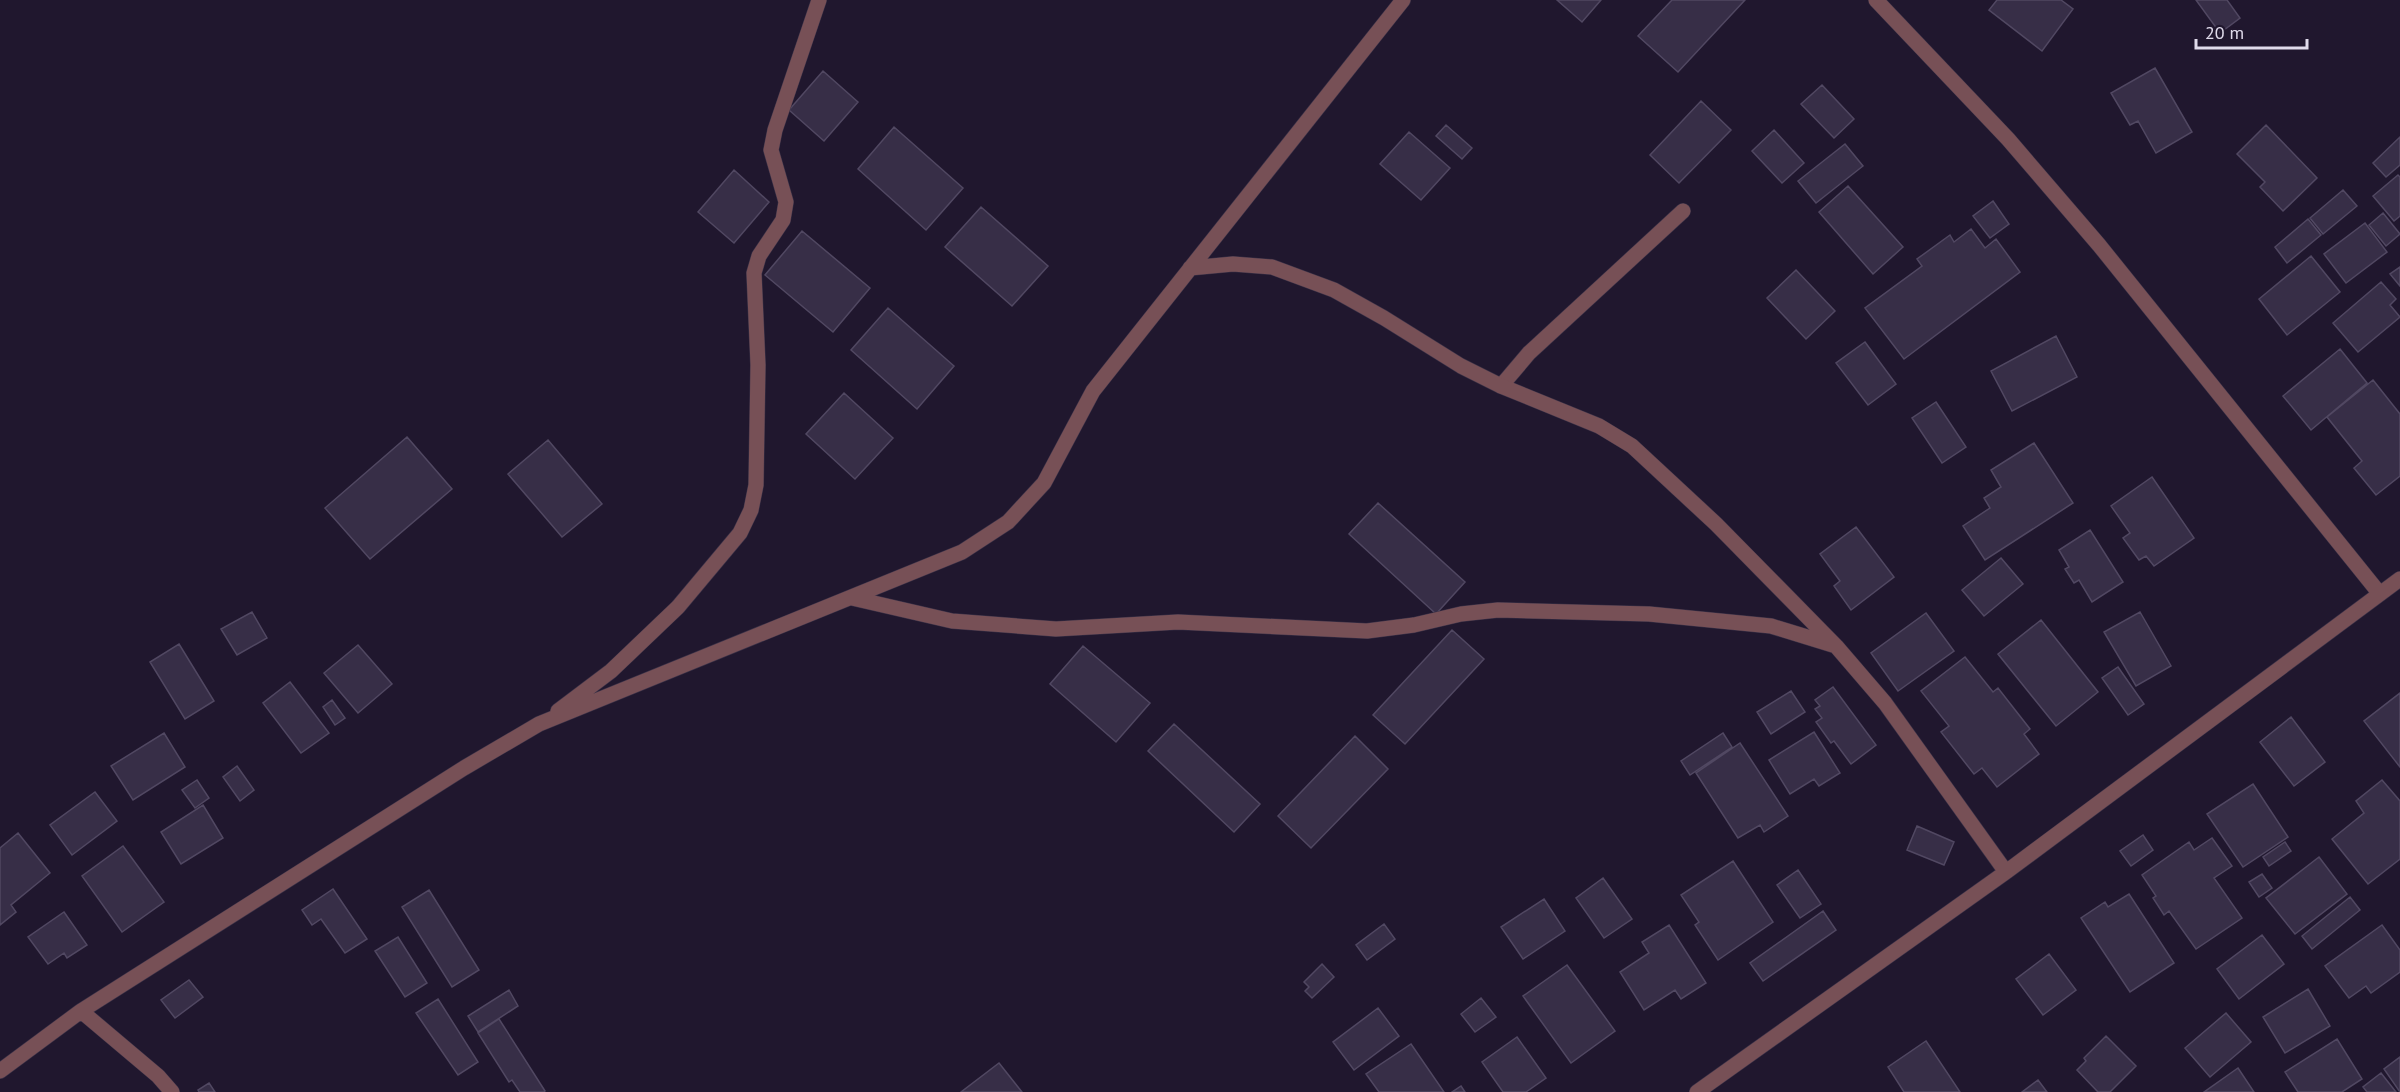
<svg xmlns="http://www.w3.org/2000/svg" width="2400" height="1092" font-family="'PT Sans',sans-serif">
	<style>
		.building { fill: #372e47; stroke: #514862; stroke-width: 1.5 }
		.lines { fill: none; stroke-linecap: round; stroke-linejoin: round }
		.lane-casing { stroke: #3b3248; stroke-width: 16 }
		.street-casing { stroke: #3b3248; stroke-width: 16 }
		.lane { stroke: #775056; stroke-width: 15 }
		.street { stroke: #775056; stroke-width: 15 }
	</style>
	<rect width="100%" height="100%" fill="#20172e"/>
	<path class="building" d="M 1557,0 L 1601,0 L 1582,22 Z
		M 1672,0 L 1745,0 L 1678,72 L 1638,36 Z
		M 1997,0 L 2061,0 L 2073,9 L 2042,51 L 1989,10 Z
		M 2196,0 L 2227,0 L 2240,18 L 2220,33 Z
		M 2155,68 L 2192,132 L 2156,153 L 2138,121 L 2130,125 L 2111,93 Z
		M 823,71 L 858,102 L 824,141 L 789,110 Z
		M 1822,85 L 1854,119 L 1834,138 L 1801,104 Z
		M 1701,101 L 1731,130 L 1679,183 L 1650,155 Z
		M 1446,125 L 1472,148 L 1462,159 L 1436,136 Z
		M 2266,125 L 2317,178 L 2283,211 L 2260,187 L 2265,182 L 2237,154 Z
		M 894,127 L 963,188 L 926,230 L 858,169 Z
		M 1774,130 L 1804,163 L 1782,183 L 1752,151 Z
		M 1409,132 L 1450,168 L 1421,200 L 1380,164 Z
		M 2400,137 L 2400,165 L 2386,177 L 2373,163 Z
		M 1845,144 L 1863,166 L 1816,203 L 1798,181 Z
		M 734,170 L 769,202 L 734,243 L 698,212 Z
		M 2398,175 L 2400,177 L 2400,216 L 2394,221 L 2373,196 Z
		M 1848,186 L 1903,247 L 1873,274 L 1819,212 Z
		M 2343,190 L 2357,206 L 2323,234 L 2310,218 Z
		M 1993,201 L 2009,224 L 1990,238 L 1973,216 Z
		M 981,207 L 1048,266 L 1012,306 L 945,247 Z
		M 2383,213 L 2400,234 L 2386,246 L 2369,225 Z
		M 2308,219 L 2321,235 L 2287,263 L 2275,247 Z
		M 2365,223 L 2387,252 L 2346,283 L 2324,254 Z
		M 1971,229 L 1985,248 L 1996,239 L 2020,272 L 1904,359 L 1865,308 L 1922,266 L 1917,259 L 1950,235 L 1954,242 Z
		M 802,231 L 870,288 L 833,332 L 765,275 Z
		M 2311,256 L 2340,292 L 2287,335 L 2259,299 Z
		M 2400,267 L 2400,286 L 2390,274 Z
		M 1796,270 L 1835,311 L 1806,339 L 1767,298 Z
		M 2381,282 L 2396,299 L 2390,305 L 2400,317 L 2358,352 L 2333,323 Z
		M 888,308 L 954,366 L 917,409 L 851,350 Z
		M 2056,336 L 2077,377 L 2012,411 L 1991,371 Z
		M 1865,342 L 1896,384 L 1868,405 L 1836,363 Z
		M 2340,349 L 2367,383 L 2311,430 L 2283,396 Z
		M 2373,380 L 2400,414 L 2400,476 L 2376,495 L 2354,468 L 2362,461 L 2327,417 Z
		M 844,393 L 893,438 L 855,479 L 806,434 Z
		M 1936,402 L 1966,447 L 1942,463 L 1912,418 Z
		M 407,437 L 452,489 L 370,559 L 325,508 Z
		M 548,440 L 602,504 L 562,537 L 508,474 Z
		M 2034,443 L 2073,503 L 1985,560 L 1963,526 L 1990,508 L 1984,498 L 2001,487 L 1991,470 Z
		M 2152,477 L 2194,538 L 2154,566 L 2146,556 L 2139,560 L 2123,538 L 2130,533 L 2111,506 Z
		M 1378,503 L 1465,582 L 1436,614 L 1349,534 Z
		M 1856,527 L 1894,577 L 1851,610 L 1834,586 L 1840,581 L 1820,554 Z
		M 2090,530 L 2123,582 L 2092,602 L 2079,580 L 2074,583 L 2065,569 L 2069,567 L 2059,550 Z
		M 2001,558 L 2023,584 L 1984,616 L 1962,590 Z
		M 252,612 L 267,638 L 237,655 L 221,629 Z
		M 2140,612 L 2171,666 L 2136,686 L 2104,632 Z
		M 1926,613 L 1954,651 L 1898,691 L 1871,653 Z
		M 2041,620 L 2098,692 L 2056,726 L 1998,654 Z
		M 1452,630 L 1484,659 L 1405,744 L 1373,715 Z
		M 179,644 L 214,701 L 185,719 L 150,662 Z
		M 358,645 L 392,684 L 358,713 L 324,673 Z
		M 1083,646 L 1150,703 L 1116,742 L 1050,684 Z
		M 1965,657 L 1993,692 L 1998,688 L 2030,729 L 2024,734 L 2039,754 L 1997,787 L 1982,768 L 1974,774 L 1941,732 L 1949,726 L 1921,691 Z
		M 2118,667 L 2144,704 L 2128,715 L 2102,678 Z
		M 290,682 L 329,733 L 301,753 L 263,703 Z
		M 1833,687 L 1876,745 L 1851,764 L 1834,741 L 1831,743 L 1816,722 L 1822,718 L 1815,709 L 1820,706 L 1815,700 Z
		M 1791,691 L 1805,712 L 1771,734 L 1757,712 Z
		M 2400,693 L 2400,767 L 2364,721 Z
		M 332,700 L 345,718 L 335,725 L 323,707 Z
		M 2291,717 L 2325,762 L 2294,786 L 2260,742 Z
		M 1174,724 L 1260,804 L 1234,832 L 1148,751 Z
		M 1814,732 L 1840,773 L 1819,786 L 1814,779 L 1790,794 L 1769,760 Z
		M 164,733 L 185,767 L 133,800 L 111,766 Z
		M 1723,733 L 1732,747 L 1690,775 L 1681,761 Z
		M 1355,736 L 1388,769 L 1311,848 L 1278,816 Z
		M 1740,743 L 1788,816 L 1764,832 L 1760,825 L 1738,838 L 1696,773 Z
		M 237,766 L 254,790 L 240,801 L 223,777 Z
		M 197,780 L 209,798 L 195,808 L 182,790 Z
		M 2382,780 L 2400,801 L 2400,859 L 2368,884 L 2332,839 L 2364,813 L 2356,801 Z
		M 2253,784 L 2288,837 L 2243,867 L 2207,814 Z
		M 95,792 L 117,821 L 72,855 L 50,825 Z
		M 203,805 L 223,838 L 181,864 L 161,832 Z
		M 1917,826 L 1954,842 L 1944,865 L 1907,850 Z
		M 18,833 L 50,873 L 11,905 L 16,912 L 0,925 L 0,848 Z
		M 2143,835 L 2153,850 L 2131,866 L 2120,851 Z
		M 2212,838 L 2232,866 L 2214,878 L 2242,918 L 2196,949 L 2169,911 L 2164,915 L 2153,898 L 2156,896 L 2142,875 L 2189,842 L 2194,850 Z
		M 2285,842 L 2291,851 L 2269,866 L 2263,857 Z
		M 123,846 L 164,902 L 122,932 L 82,876 Z
		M 2319,857 L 2347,894 L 2295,934 L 2266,898 Z
		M 1733,861 L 1773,922 L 1718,960 L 1695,925 L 1699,922 L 1681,895 Z
		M 1798,870 L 1821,904 L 1800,918 L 1777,885 Z
		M 2262,874 L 2272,888 L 2259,897 L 2249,882 Z
		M 1603,878 L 1632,919 L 1604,938 L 1576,898 Z
		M 333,889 L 367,939 L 345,953 L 321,919 L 312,925 L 302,910 Z
		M 429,890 L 479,970 L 452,987 L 402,907 Z
		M 2129,894 L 2174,963 L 2130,992 L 2081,918 L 2105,902 L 2108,907 Z
		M 2350,897 L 2360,910 L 2312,949 L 2302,936 Z
		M 1544,899 L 1565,931 L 1523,959 L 1501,927 Z
		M 1823,911 L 1836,930 L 1763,981 L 1750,963 Z
		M 64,912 L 87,945 L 67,958 L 64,953 L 48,964 L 28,937 Z
		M 1384,924 L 1395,939 L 1367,960 L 1356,945 Z
		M 1669,925 L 1706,983 L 1681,999 L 1675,990 L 1644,1010 L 1620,972 L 1649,953 L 1642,942 Z
		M 2382,925 L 2400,950 L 2400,972 L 2371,993 L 2366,986 L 2349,998 L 2325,966 Z
		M 2262,935 L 2284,964 L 2239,999 L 2217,969 Z
		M 398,937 L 427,983 L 405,997 L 375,951 Z
		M 2049,954 L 2076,990 L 2043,1015 L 2016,979 Z
		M 1322,964 L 1334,977 L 1312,998 L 1305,991 L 1309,987 L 1304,982 Z
		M 1567,965 L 1615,1031 L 1571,1063 L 1523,996 Z
		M 189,980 L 203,997 L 175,1018 L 161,1000 Z
		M 2308,989 L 2330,1026 L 2285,1053 L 2263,1017 Z
		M 509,990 L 518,1006 L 478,1032 L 468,1016 Z
		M 1481,998 L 1496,1017 L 1475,1032 L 1461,1014 Z
		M 438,999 L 478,1062 L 458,1075 L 416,1013 Z
		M 1378,1008 L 1399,1036 L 1354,1070 L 1333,1042 Z
		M 2226,1013 L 2251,1042 L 2210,1077 L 2185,1048 Z
		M 499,1019 L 545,1091 L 544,1092 L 520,1092 L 512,1080 L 509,1082 L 478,1033 Z
		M 2106,1036 L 2136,1066 L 2110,1092 L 2098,1092 L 2077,1070 L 2086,1061 L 2084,1058 Z
		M 1517,1037 L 1546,1078 L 1526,1092 L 1503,1092 L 1482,1062 Z
		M 2337,1039 L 2362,1079 L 2342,1092 L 2298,1092 L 2285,1072 Z
		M 1926,1041 L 1960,1092 L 1904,1092 L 1888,1067 Z
		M 1411,1044 L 1444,1092 L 1379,1092 L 1366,1074 Z
		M 2400,1057 L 2400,1092 L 2384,1069 Z
		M 999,1063 L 1022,1092 L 961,1092 Z
		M 2238,1068 L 2254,1092 L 2204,1092 Z
		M 2381,1073 L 2396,1092 L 2367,1092 L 2363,1087 Z
		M 2038,1080 L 2047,1092 L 2022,1092 Z
		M 209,1083 L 215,1092 L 199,1092 L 198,1090 Z
		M 1461,1086 L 1465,1092 L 1452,1092 Z"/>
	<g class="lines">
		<g class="lane-casing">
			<path id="lane" d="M 1501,386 L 1529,353 L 1683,211"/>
		</g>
		<g class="street-casing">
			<path id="street" d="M 1876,0 L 2008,139 L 2099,245 L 2380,594
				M 1190,268 L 1233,264 L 1272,267 L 1334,290 L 1384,318 L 1461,366 L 1501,386 L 1599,426 L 1632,446 L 1716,524 L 1836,646 L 1885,703 L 2006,872
				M 852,598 L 952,621 L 1056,629 L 1178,622 L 1367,631 L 1414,625 L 1461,614 L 1498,610 L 1649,614 L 1771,626 L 1833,645
				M 558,711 L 611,671 L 678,607 L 740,533 L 751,510 L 756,485 L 758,365 L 754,273 L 759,256 L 783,220 L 786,202 L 771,150 L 775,130 L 819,0
				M 81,1011 L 158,1076 L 172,1092
				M 0,1071 L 81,1011 L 464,768 L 539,724 L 962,552 L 1008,522 L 1044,483 L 1093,391 L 1403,0
				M 1697,1092 L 2006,872 L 2400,579"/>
		</g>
		<use href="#lane" class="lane"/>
		<use href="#street" class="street"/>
	</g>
	<path d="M2196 39v9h111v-9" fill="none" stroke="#e0dbeb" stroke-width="3"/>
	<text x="2205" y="39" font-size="18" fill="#e0dbeb" stroke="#20172e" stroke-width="4.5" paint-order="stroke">20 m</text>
</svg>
